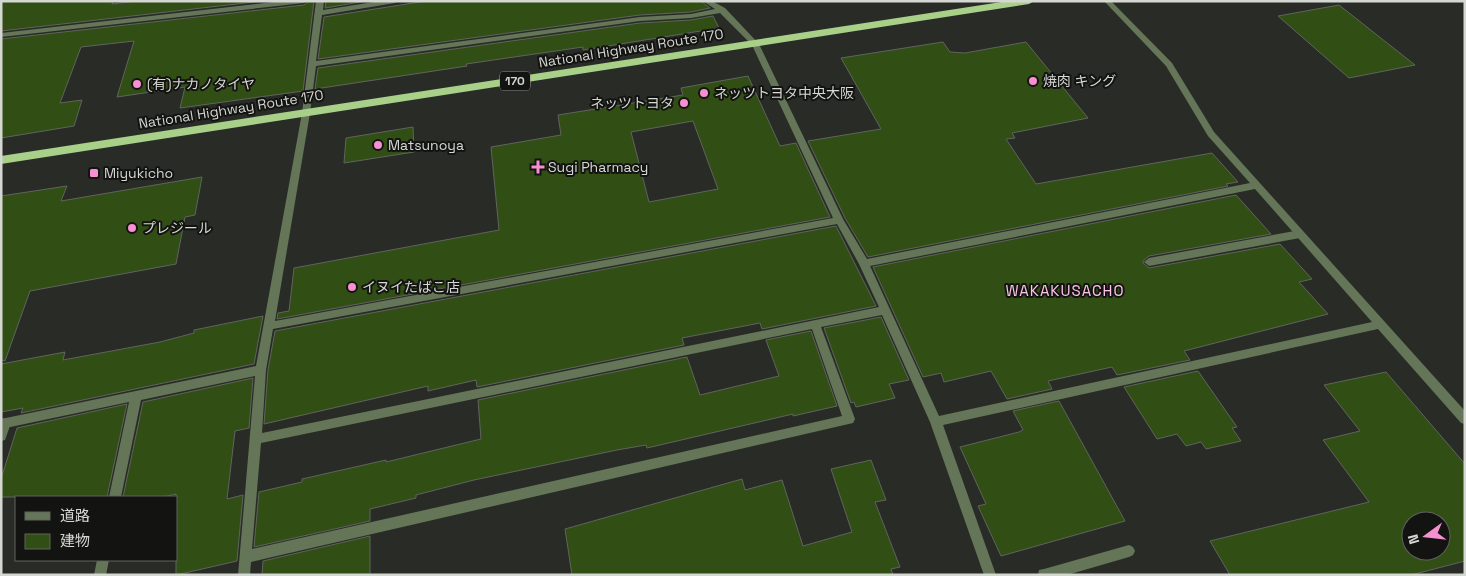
<svg xmlns="http://www.w3.org/2000/svg" width="1466" height="576" font-family="'Space Grotesk','Noto Sans JP',sans-serif">
	<style>
		.building { fill: #314e15; stroke: #60645e; fill-rule: evenodd }
		.lines { fill: none; stroke-linecap: round; stroke-linejoin: round }
		.service { fill: #647657; fill-rule: evenodd }
		.minor { fill: #647657; fill-rule: evenodd }
		.trunk { fill: #a8d089; fill-rule: evenodd }
		.poi-dot { fill: #f690d1; stroke: #131411; stroke-width: 2 }
		.labels { text-anchor: middle; stroke-width: 4; stroke-linejoin: round; paint-order: stroke }
		.shield { fill: #131411; stroke: #9b9c99; stroke-width: 1 }
		.shield-label { font-size: 12px; font-weight: bold; fill: #d5d7d3 }
		.street-label { font-size: 14px; fill: #d5d7d3; stroke: #131411 }
		.poi-label { font-size: 14px; fill: #d5d7d3; stroke: #131411; text-anchor: start }
		.neighbourhood-label { font-size: 15px; letter-spacing: 1px; fill: #fec3e6; stroke: #131411 }
	</style>
	<rect width="100%" height="100%" fill="#292c26"/>
	<path class="building" d="M 1,1 L 113,1 L 112,4 L 136,1 L 263,1 L 1,31 Z
		M 309,1 L 314,1 L 303,91 L 180,108 L 185,87 L 117,97 L 134,41 L 81,47 L 60,103 L 82,100 L 74,126 L 1,138 L 1,39 L 304,5 Z
		M 326,1 L 366,1 L 325,8 Z
		M 426,1 L 701,1 L 710,8 L 691,12 L 640,15 L 318,59 L 324,17 Z
		M 1339,5 L 1415,65 L 1349,78 L 1278,16 Z
		M 713,16 L 719,28 L 583,50 L 583,47 L 466,64 L 467,66 L 315,89 L 318,68 L 640,23 L 691,20 Z
		M 943,42 L 950,52 L 965,53 L 1026,42 L 1088,118 L 1012,133 L 1015,138 L 1006,139 L 1036,184 L 1212,153 L 1238,182 L 1226,184 L 1228,186 L 868,257 L 845,218 L 808,141 L 881,129 L 841,58 Z
		M 748,76 L 780,146 L 796,143 L 830,217 L 277,319 L 278,313 L 289,311 L 294,268 L 499,230 L 491,147 L 561,135 L 558,115 L 683,95 L 681,88 ZM 693,121 L 718,189 L 649,202 L 631,132 Z
		M 413,127 L 414,152 L 344,163 L 346,138 Z
		M 202,177 L 195,215 L 185,217 L 176,264 L 30,291 L 5,361 L 1,360 L 1,196 L 67,186 L 61,201 Z
		M 1236,195 L 1271,234 L 1149,256 L 1143,261 L 1143,263 L 1149,268 L 1280,244 L 1312,279 L 1299,282 L 1328,314 L 1184,351 L 1190,360 L 1117,375 L 1112,367 L 1048,381 L 1052,389 L 1007,399 L 991,371 L 944,382 L 941,373 L 923,377 L 873,267 Z
		M 836,226 L 876,306 L 762,329 L 760,323 L 682,338 L 684,345 L 477,387 L 476,380 L 428,391 L 428,386 L 264,424 L 268,370 L 275,331 Z
		M 263,316 L 254,364 L 21,413 L 23,408 L 1,412 L 1,364 L 65,352 L 63,360 L 160,342 L 194,333 L 194,330 Z
		M 881,317 L 909,380 L 889,384 L 895,398 L 856,407 L 854,402 L 851,403 L 824,328 Z
		M 811,331 L 837,406 L 793,416 L 793,414 L 647,448 L 646,445 L 617,450 L 474,480 L 416,495 L 416,498 L 370,509 L 370,521 L 254,547 L 259,492 L 302,482 L 302,479 L 386,460 L 386,462 L 481,439 L 478,400 L 687,357 L 700,395 L 779,376 L 766,340 Z
		M 1198,371 L 1237,427 L 1232,428 L 1241,441 L 1206,449 L 1201,442 L 1186,446 L 1177,434 L 1157,439 L 1124,387 Z
		M 1386,372 L 1465,464 L 1465,561 L 1411,575 L 1230,575 L 1210,541 L 1369,502 L 1323,440 L 1360,431 L 1324,385 ZM 1411,521 L 1441,521 L 1441,551 L 1411,551 Z
		M 253,378 L 249,428 L 235,431 L 227,499 L 243,495 L 237,561 L 176,575 L 176,494 L 163,497 L 123,497 L 143,402 Z
		M 1059,401 L 1125,521 L 1001,556 L 978,506 L 986,504 L 960,447 L 1019,432 L 1023,430 L 1013,411 Z
		M 127,404 L 107,497 L 1,497 L 1,479 L 17,428 Z
		M 871,460 L 886,500 L 875,502 L 900,567 L 891,569 L 893,575 L 572,575 L 565,529 L 742,479 L 745,490 L 782,480 L 803,546 L 852,532 L 831,469 Z
		M 370,536 L 370,575 L 262,575 L 263,561 Z"/>
	<g class="lines">
		<path class="service" d="M 1300,230 L 1305,234 L 1300,238 L 1149,266 L 1144,262 L 1149,258 Z
			M 5,418 L 9,419 L 11,423 L 5,440 L 1,441 L 1,419 Z
			M 1129,545 L 1133,547 L 1135,551 L 1133,555 L 1129,557 L 1067,575 L 1038,575 L 1039,570 L 1044,569 Z"/>
		<path class="minor" d="M 282,1 L 307,1 L 304,3 L 1,37 L 1,33 Z
			M 316,1 L 324,1 L 323,10 L 380,1 L 398,1 L 395,3 L 322,15 L 316,61 L 640,17 L 691,14 L 715,9 L 703,1 L 712,1 L 725,8 L 759,44 L 843,219 L 867,259 L 1250,183 L 1208,136 L 1166,66 L 1104,1 L 1111,1 L 1172,63 L 1214,132 L 1465,411 L 1465,424 L 1461,423 L 1378,329 L 943,425 L 996,575 L 984,575 L 930,422 L 882,315 L 821,327 L 855,419 L 853,423 L 251,562 L 250,575 L 238,575 L 255,376 L 141,400 L 121,497 L 109,497 L 129,402 L 1,429 L 1,419 L 256,366 L 302,113 ZM 720,13 L 752,45 L 833,218 L 275,321 L 310,113 L 316,66 L 640,21 L 691,18 ZM 1255,189 L 1372,322 L 939,416 L 870,266 ZM 837,224 L 859,264 L 879,307 L 262,433 L 266,370 L 273,329 ZM 812,329 L 842,416 L 252,549 L 261,443 Z
			M 97,560 L 109,560 L 106,575 L 94,575 Z"/>
		<path class="trunk" d="M 1008,1 L 1034,1 L 1029,4 L 1,164 L 1,156 Z"/>
	</g>
	<g class="poi-dot">
		<circle cx="1033" cy="81" r="5"/>
		<circle cx="137" cy="84" r="5"/>
		<circle cx="704" cy="93" r="5"/>
		<circle cx="684" cy="103" r="5"/>
		<circle cx="378" cy="145" r="5"/>
		<path d="M535.5 159.5h5v5h5v5h-5v5h-5v-5h-5v-5h5z"/>
		<rect x="89" y="168" width="10" height="10" rx="2.5"/>
		<circle cx="132" cy="228" r="5"/>
		<circle cx="352" cy="287" r="5"/>
	</g>
	<g class="labels">
		<rect class="shield" x="500" y="71.5" width="30" height="19" rx="4"/>
		<g class="shield-label">
			<text x="515" y="85">170</text>
		</g>
		<g class="street-label">
			<text transform="translate(631 48) rotate(-9)" y="5">National Highway Route 170</text>
			<text transform="translate(231 109) rotate(-9)" y="5">National Highway Route 170</text>
		</g>
		<g class="poi-label">
			<text x="1043" y="86">焼肉 キング</text>
			<text x="147" y="89">(有)ナカノタイヤ</text>
			<text x="714" y="98">ネッツトヨタ中央大阪</text>
			<text x="674" y="108" text-anchor="end">ネッツトヨタ</text>
			<text x="388" y="150">Matsunoya</text>
			<text x="548" y="172">Sugi Pharmacy</text>
			<text x="104" y="178">Miyukicho</text>
			<text x="142" y="233">プレジール</text>
			<text x="362" y="292">イヌイたばこ店</text>
		</g>
		<g class="neighbourhood-label">
			<text x="1065" y="296">WAKAKUSACHO</text>
		</g>
	</g>
	<rect width="1466" height="576" fill="none" stroke="#d5d7d3" stroke-width="5"/>
	<rect x="15" y="496" width="162" height="65" fill="#131411" stroke="#61625f"/>
	<rect x="25" y="512" width="25" height="8" fill="#647657" stroke="#61625f"/>
	<text x="60" y="521" font-size="15" fill="#d5d7d3">道路</text>
	<rect x="25" y="534" width="25" height="15" fill="#314e15" stroke="#61625f"/>
	<text x="60" y="546" font-size="15" fill="#d5d7d3">建物</text>
	<g transform="translate(1426 536) rotate(255)"><circle r="24" fill="#131411" stroke="#61625f"/>
	<path d="M0-4L9 19L0 12L-9 19Z" fill="#f690d1"/>
	<text y="-8" font-size="14" font-weight="bold" text-anchor="middle" fill="#d5d7d3">N</text>
	</g>
</svg>
